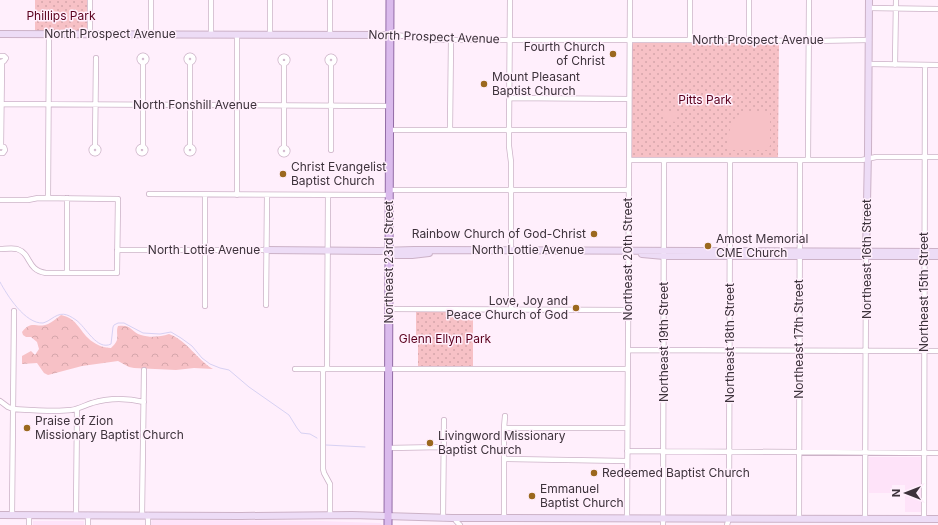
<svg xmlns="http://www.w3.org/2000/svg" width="938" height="525" font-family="Inter,sans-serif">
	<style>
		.built { fill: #fee3f9 }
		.forest { fill: url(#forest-crowns) }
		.park { fill: url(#park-dots) }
		.pitch { fill: #f7c1c6 }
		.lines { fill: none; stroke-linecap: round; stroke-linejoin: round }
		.stream { stroke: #d7d1f3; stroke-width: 1 }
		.street-casing { stroke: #ccb2c7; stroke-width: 6 }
		.secondary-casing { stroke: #ccb2c7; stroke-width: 8 }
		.primary-casing { stroke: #936ca6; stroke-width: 9 }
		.street { stroke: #fff; stroke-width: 4.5 }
		.secondary { stroke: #eddcf6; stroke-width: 6 }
		.primary { stroke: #dabaec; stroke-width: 7 }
		.poi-dot { fill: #9b681e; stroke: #ffeffc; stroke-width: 1.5 }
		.labels { text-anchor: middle; stroke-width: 3; stroke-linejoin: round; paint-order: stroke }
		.park-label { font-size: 12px; fill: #5b021e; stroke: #ffeffc }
		.street-label { font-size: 12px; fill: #3d323b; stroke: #ffeffc }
		.poi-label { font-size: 12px; fill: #3d323b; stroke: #ffeffc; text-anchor: start }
	</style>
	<defs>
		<pattern id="forest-crowns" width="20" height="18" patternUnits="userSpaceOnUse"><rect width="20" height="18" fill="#f7c1c6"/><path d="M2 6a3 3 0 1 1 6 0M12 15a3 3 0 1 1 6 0" fill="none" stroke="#d5a6ab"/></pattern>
		<pattern id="park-dots" width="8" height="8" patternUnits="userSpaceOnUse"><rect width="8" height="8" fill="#f7c1c6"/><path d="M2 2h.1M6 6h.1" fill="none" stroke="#d5a6ab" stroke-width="1.8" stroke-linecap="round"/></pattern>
	</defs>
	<rect width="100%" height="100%" fill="#ffeffc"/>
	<path class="built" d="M 869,457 L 921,457 L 921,512 L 905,512 L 905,485 L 892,485 L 892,493 L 869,493 Z
		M 152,520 L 155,520 L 320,521 L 378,523 L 380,523 L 382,525 L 150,525 Z
		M 33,521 L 84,521 L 84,525 L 33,525 Z"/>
	<path class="forest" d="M 61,315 C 76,318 78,328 88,338 C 94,344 103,348 111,348 C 113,346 116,343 117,340 C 118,335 116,331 118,326 C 132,324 131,332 141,335 C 150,338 160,337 169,334 C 189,342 195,358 213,369 L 194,368 L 176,370 L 134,368 L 129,367 L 118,361 L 82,366 L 48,375 L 44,373 L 37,363 L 22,364 L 22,356 L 31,351 L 35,355 L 39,349 L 37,342 L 31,337 L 26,337 L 23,335 L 22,332 C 32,319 36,329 48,324 C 52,322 57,318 61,315 Z"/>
	<path class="park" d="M 35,0 L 88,0 L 87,31 L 86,32 L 35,31 Z
		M 635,42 L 779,43 L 778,158 L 634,157 L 632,157 L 632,46 L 633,43 Z
		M 416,311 L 473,311 L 473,366 L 418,366 L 418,337 L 416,337 Z"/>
	<path class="pitch" d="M 749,112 L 770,112 L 770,146 L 767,150 L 728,150 C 729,139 728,121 739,115 C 741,114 746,113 749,112 Z
		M 664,113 L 677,113 L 677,122 L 664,121 Z"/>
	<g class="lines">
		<path class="stream" d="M 0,282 C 7,295 25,324 43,323 C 46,322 48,321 51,319 C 61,312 66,313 76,320 C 86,327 97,351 111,344 L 113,327 L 114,325 L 118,323 L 124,323 L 143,333 L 160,334 L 171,332 L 181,338 L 192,346 L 202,358 L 210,364 L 220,368 L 229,370 L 249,387 L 289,415 L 297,428 L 301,433 L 310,434 L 317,438
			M 326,445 L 365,447"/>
		<g class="street-casing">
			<path id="street" d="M 510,0 L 509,130 L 509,146 L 511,162 L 511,309
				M 690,0 L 690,40
				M 869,8 L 938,9
				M 90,34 L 90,0
				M 151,34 L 151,0
				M 211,35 L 211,0
				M 270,35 L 270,0
				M 330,35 L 330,0
				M 390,35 C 407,35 423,39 439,40 L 690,40 L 809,41 L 869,40
				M 749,41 L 749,0
				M139.5 59a3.5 3.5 0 1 1 7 0a3.5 3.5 0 1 1-7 0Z
				M186.5 59a3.5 3.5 0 1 1 7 0a3.5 3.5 0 1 1-7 0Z
				M 0,56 L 4,56 L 6,58 L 4,61 L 1,62
				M327.5 60a3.5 3.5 0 1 1 7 0a3.5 3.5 0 1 1-7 0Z
				M280.5 60a3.5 3.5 0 1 1 7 0a3.5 3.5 0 1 1-7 0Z
				M 331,64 L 331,150
				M 869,64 L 938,65
				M 895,65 L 896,0
				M 509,98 L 629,99
				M 0,104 L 390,106
				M 389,130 L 629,130
				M 450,130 L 451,39
				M 1,146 L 2,62
				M 95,146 L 96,58
				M138.5 150a3.5 3.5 0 1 1 7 0a3.5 3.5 0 1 1-7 0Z
				M186.5 150a3.5 3.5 0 1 1 7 0a3.5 3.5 0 1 1-7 0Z
				M91.5 150a3.5 3.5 0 1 1 7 0a3.5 3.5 0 1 1-7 0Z
				M 0,147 L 4,147 L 5,150 L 3,153 L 0,153
				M 143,147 L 143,63
				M 190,147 L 190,63
				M 284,147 L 284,63
				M280.5 151a3.5 3.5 0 1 1 7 0a3.5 3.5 0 1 1-7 0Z
				M 629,160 L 862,160 L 876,157 L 938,157
				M 808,160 L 809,0
				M 389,190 L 629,190
				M 149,194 L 389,195
				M 237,195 L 237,35
				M 48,198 L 49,34
				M 0,200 L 28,200 L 38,198 L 118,199 L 117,273 L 46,273 C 26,270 32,254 17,249 C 12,248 5,249 0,249
				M 117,250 L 266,250
				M 67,273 L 67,198
				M 266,305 L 267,195
				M 205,306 L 205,195
				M 388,309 L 628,310
				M 628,350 L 938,351
				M 295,369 L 388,369
				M 323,369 L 323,469 L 324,473 L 330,484 L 330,515
				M 327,369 L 328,195
				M 388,369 L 627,369
				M 0,401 L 8,407 L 13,409 C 30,410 54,412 71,410 C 79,409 85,405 92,403 C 108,398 127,398 144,402
				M 504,428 L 627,428
				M 388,448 L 444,447
				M 627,451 L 938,453
				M 504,459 L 627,461
				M 12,515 L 14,311
				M 76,515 L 77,409
				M 142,515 L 144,370
				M 148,515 L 148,525
				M 443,518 L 444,420
				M 456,518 L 456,521 L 460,525
				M 504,518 L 504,428 L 505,416
				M 627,518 L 630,0
				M 799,519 L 800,160
				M 865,519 L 866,256
				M 924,519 L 925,65
				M 29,525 L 29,515
				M 88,525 L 88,515
				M 663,525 L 664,160
				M 727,525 L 729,518 L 730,160"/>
		</g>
		<g class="secondary-casing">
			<path id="secondary" d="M 0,34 L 390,35
				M 266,250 L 379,251 L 414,250 L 431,250 L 938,252
				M 642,254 L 664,256 L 938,256
				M 866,254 L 868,152 L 869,0
				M 389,255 L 412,255 L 429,253
				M 0,515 L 241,516 L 352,515 L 452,518 L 938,519"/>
		</g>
		<g class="primary-casing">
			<path id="primary" d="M 388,525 L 390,0"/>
		</g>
		<use href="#street" class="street"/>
		<use href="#secondary" class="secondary"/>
		<use href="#primary" class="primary"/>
	</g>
	<g class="poi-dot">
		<circle cx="613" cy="54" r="4"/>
		<circle cx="484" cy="84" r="4"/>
		<circle cx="283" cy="174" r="4"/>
		<circle cx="594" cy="234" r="4"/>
		<circle cx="708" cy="246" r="4"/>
		<circle cx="576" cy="308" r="4"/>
		<circle cx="27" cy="428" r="4"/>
		<circle cx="430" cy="443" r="4"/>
		<circle cx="594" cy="473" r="4"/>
		<circle cx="532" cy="496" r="4"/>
	</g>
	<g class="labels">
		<g class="park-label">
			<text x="61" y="20">Phillips Park</text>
			<text x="705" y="104">Pitts Park</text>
			<text x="445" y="343">Glenn Ellyn Park</text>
		</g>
		<g class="street-label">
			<text x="110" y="38">North Prospect Avenue</text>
			<text transform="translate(434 37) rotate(2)" y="4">North Prospect Avenue</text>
			<text x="758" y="44">North Prospect Avenue</text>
			<text x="195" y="109">North Fonshill Avenue</text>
			<text x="204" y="254">North Lottie Avenue</text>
			<text x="528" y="254">North Lottie Avenue</text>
			<text transform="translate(628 259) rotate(-90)" y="4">Northeast 20th Street</text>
			<text transform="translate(867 259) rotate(-90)" y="4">Northeast 16th Street</text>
			<text transform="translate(389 262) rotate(-90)" y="4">Northeast 23rd Street</text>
			<text transform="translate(924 292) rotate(-90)" y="4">Northeast 15th Street</text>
			<text transform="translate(799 339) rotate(-90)" y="4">Northeast 17th Street</text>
			<text transform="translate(664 342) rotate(-90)" y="4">Northeast 19th Street</text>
			<text transform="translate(730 343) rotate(-90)" y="4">Northeast 18th Street</text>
		</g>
		<g class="poi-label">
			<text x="605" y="51" text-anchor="end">Fourth Church<tspan x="605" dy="14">of Christ</tspan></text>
			<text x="492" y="81">Mount Pleasant<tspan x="492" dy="14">Baptist Church</tspan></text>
			<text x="291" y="171">Christ Evangelist<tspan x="291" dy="14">Baptist Church</tspan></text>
			<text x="586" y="238" text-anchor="end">Rainbow Church of God-Christ</text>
			<text x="716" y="243">Amost Memorial<tspan x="716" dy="14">CME Church</tspan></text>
			<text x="568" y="305" text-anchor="end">Love, Joy and<tspan x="568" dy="14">Peace Church of God</tspan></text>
			<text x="35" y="425">Praise of Zion<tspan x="35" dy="14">Missionary Baptist Church</tspan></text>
			<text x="438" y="440">Livingword Missionary<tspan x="438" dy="14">Baptist Church</tspan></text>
			<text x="602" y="477">Redeemed Baptist Church</text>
			<text x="540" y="493">Emmanuel<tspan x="540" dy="14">Baptist Church</tspan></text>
		</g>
	</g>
	<g transform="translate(906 493) rotate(270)" stroke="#ffeffc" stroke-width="3" paint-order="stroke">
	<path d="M0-3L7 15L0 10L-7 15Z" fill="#3d323b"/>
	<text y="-6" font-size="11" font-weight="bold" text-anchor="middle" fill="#3d323b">N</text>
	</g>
</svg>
